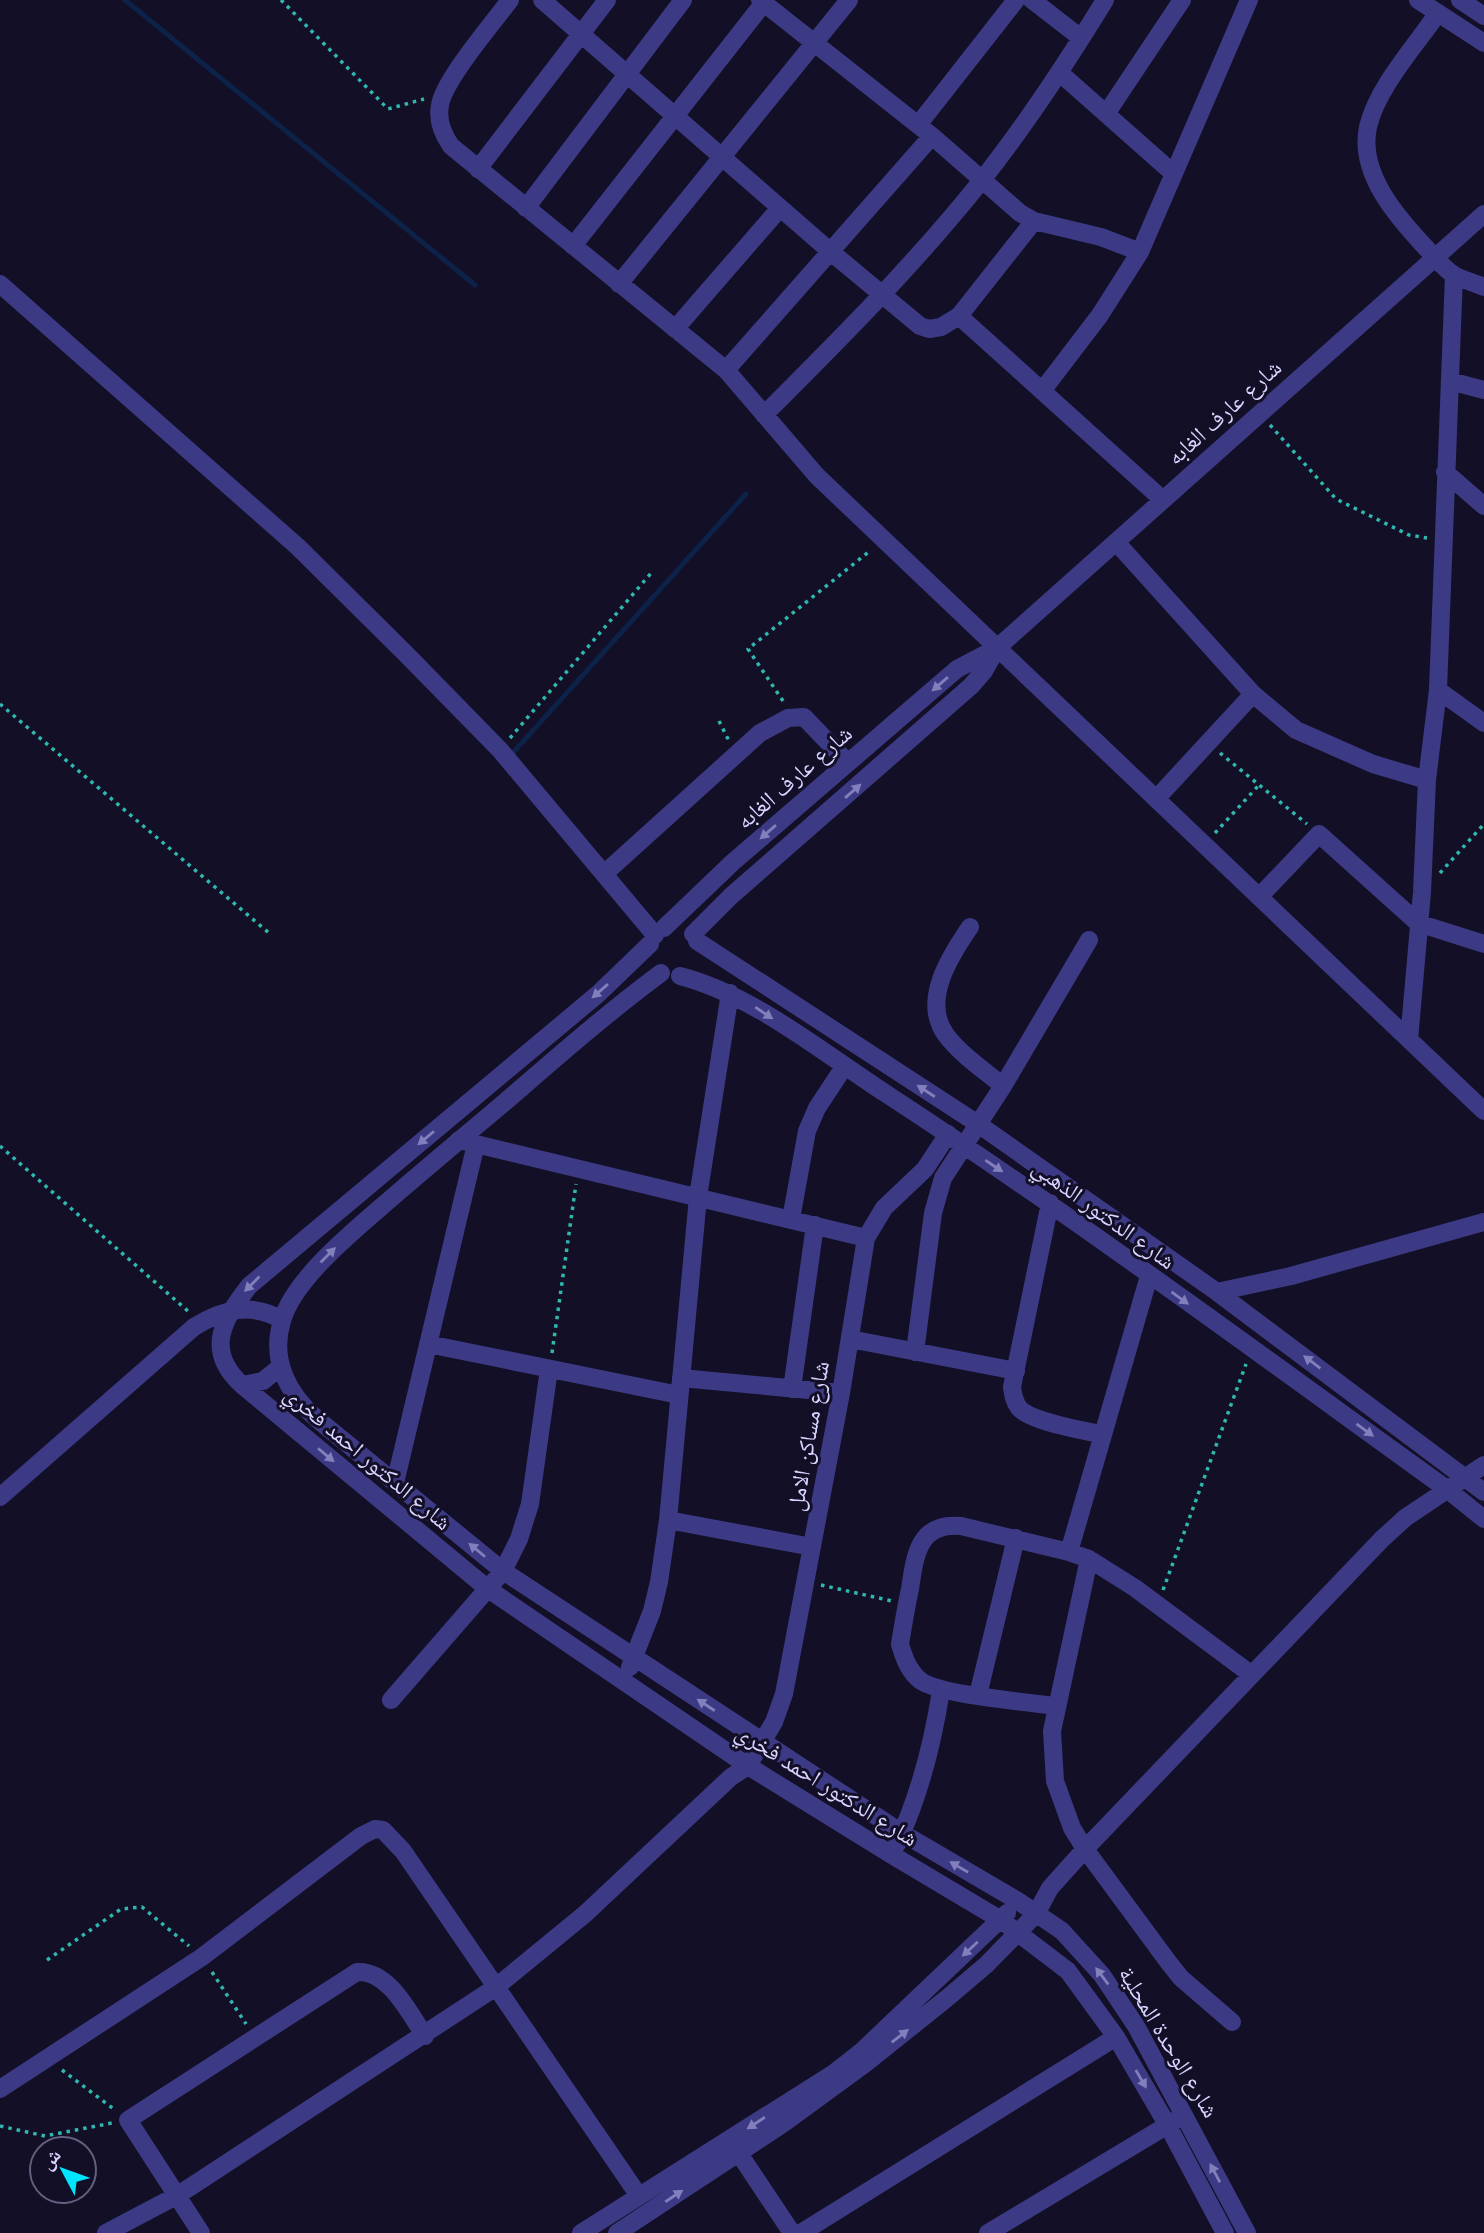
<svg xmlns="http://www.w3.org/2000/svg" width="1484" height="2233" font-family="'Fira Sans','Noto Naskh Arabic',sans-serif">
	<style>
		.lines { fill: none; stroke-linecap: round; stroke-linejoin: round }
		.stream { stroke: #0c2248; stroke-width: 5 }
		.path { stroke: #2fb8b0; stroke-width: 3.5; stroke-dasharray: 3.5 5; stroke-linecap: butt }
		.minor { stroke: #3d3a85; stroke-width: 18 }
		.tertiary { stroke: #3d3a85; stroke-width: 18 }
		.oneway { fill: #837fbc }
		.labels { text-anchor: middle; stroke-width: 6; stroke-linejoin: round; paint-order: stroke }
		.street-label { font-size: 23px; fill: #d9d4ff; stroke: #130f26 }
	</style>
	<rect width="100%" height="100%" fill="#130f26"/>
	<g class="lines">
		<path class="stream" d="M 125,0 L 475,285
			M 509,757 L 746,494"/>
		<path class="path" d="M 281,0 L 388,109 L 424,99
			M 1270,425 L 1336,499 L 1409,535 L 1427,538
			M 783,701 L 748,649 L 871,550
			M 0,704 L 269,933
			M 719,721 L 729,741
			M 510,738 L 652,572
			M 1220,753 L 1307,824
			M 1215,833 L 1259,785
			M 1440,873 L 1484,824
			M 0,1146 L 189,1312
			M 552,1353 L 576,1184
			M 821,1585 L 892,1601
			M 1163,1590 L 1246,1364
			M 47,1960 L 121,1909 L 142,1907 L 189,1946
			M 212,1972 L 246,2024
			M 62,2070 L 115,2110
			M 0,2126 L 45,2136 L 112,2123"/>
		<path class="minor" d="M 510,0 C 493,23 444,80 440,105 C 437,120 442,133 451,146 L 726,370 L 817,476 L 1484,1111
			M 542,0 L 831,252 L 920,326 L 929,329 L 941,327 L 959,316 L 1034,221
			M 760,0 L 932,136 L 1020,213 L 1034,221 L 1101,237 L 1140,252
			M 1032,0 L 1081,38
			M 1438,13 C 1415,46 1377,88 1368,127 C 1358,174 1398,218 1427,249 C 1435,257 1444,269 1454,275 C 1463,280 1475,283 1484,287
			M 1060,73 L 1174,174
			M 1106,114 L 1182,0
			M 918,125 L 1016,0
			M 478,169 L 607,0
			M 526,208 L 683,0
			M 573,246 L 766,0
			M 0,284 L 298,547 L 406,654 L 500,750 L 655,935
			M 619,284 L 849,0
			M 959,316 L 1163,500
			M 675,329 L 780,208
			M 726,370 L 932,136
			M 1450,381 L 1484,390
			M 1042,391 L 1100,315 L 1140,252 L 1249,0
			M 764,415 C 840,339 915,264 982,180 C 1027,123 1067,62 1105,0
			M 1445,472 L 1484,506
			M 1116,542 L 1253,694 L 1296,730 L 1373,764 L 1427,780
			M 1438,690 L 1484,723
			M 1156,799 L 1253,694
			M 605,873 L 760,733 L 788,718 L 804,717 L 848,763
			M 1259,897 L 1319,834 L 1418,923 L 1484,944
			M 970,927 C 950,956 921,1001 946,1035 C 961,1055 984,1070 1003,1086
			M 664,928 L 733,862 L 957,669 L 997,648 L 1484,214
			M 693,934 L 731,896 L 971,686 L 984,671 L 997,648
			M 697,941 L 978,1124 L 1217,1292 L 1484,1492
			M 650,944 L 598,994 L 249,1286 C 223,1320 204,1350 242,1385 L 488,1589 L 748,1766 L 892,1855 L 1001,1920 L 1068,1971 L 1116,2037 L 1168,2126 L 1225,2233
			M 661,973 C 607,1013 556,1058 505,1102 C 468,1133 431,1164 395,1195 C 361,1225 294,1277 282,1321 C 270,1360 288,1394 317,1419 L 503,1571 L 902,1833 L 1018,1901 L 1062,1931 L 1102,1975 L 1136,2026 L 1247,2233
			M 680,976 C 753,995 822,1052 885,1093 C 1078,1219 1262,1356 1448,1490 L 1484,1519
			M 1409,1040 L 1422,892 L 1427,780 L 1438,690 L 1454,275
			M 459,1140 L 866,1238
			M 1050,1203 L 1012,1387 C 1013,1395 1014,1401 1019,1408 C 1031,1422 1084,1430 1103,1435
			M 791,1219 L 807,1131 L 817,1108 L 844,1067
			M 1217,1292 L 1291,1276 L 1484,1222
			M 850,1339 L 1016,1371
			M 428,1344 L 679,1395
			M 915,1352 L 933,1213 L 943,1178 L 1003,1086 L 1089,940
			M 681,1378 L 841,1393
			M 242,1385 L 263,1381 L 280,1367
			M 792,1389 L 815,1225
			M 395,1483 L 476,1144
			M 0,1497 L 194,1327 C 223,1309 251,1302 282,1320
			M 668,1520 L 812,1547
			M 1069,1552 L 1149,1276
			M 1089,1559 L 1052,1731 L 1055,1781 L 1072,1828 L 1085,1849 L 1169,1963 L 1181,1978 L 1232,2022
			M 630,1667 L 652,1611 L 659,1582 L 668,1520 L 698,1197 L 730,993
			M 978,1695 L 1016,1538
			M 391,1700 L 503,1571 L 519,1539 L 530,1504 L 549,1369
			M 1055,1706 C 1027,1702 941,1695 921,1681 C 909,1672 904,1658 900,1644 C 903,1626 906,1607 910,1589 C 915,1556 918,1522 961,1526 L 1069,1552 L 1089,1559 L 1135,1588 L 1252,1675
			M 897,1844 C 920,1794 933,1743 941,1690
			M 0,2089 L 202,1957 L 361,1836 L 375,1829 L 383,1830 L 403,1851 L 639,2196
			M 732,2143 L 792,2233
			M 106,2233 L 178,2195 L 496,1987 L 585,1914 L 731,1777 L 748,1766 L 774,1722 L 784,1694 L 841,1393 L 866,1238 L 884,1208 L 925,1169 L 948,1134
			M 201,2233 L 128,2120 L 357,1972 C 389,1970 409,2013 425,2036
			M 581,2233 L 834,2073 L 862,2051 L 1007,1913
			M 617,2233 L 784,2123 L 866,2063 L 946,1999 L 986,1965 L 1036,1914 L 1050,1888 L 1085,1849 L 1382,1539 L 1405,1518 L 1484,1465
			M 801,2233 L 1116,2037
			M 988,2233 L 1176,2120"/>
		<path class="tertiary" d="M 1418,0 L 1484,43
			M 1460,0 L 1484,16"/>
	</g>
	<defs><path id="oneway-solid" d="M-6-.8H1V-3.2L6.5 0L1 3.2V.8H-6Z" transform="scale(1.75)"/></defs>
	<g class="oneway">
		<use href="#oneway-solid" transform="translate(940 684) rotate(139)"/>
		<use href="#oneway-solid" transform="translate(853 791) rotate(-41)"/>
		<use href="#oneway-solid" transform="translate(768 832) rotate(139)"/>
		<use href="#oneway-solid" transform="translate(600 991) rotate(139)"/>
		<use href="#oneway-solid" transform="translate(764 1013) rotate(34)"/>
		<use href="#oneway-solid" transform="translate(926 1091) rotate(-147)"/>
		<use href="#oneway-solid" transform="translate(426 1138) rotate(140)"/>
		<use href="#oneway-solid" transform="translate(994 1166) rotate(34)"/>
		<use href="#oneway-solid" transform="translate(328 1255) rotate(-45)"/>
		<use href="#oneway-solid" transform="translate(252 1284) rotate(135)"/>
		<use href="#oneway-solid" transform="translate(1180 1298) rotate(36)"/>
		<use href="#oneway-solid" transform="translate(1312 1362) rotate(-143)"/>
		<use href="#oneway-solid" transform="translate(1365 1430) rotate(36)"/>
		<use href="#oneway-solid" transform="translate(326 1455) rotate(40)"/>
		<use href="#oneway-solid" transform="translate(477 1550) rotate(-140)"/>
		<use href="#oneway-solid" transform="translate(706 1705) rotate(-147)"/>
		<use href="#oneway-solid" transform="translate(959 1867) rotate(-150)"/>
		<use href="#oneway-solid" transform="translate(970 1949) rotate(137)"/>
		<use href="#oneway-solid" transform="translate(1102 1976) rotate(-127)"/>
		<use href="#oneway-solid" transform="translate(900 2036) rotate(-38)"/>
		<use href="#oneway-solid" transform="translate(1141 2079) rotate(60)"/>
		<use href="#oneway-solid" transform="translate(756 2123) rotate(147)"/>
		<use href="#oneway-solid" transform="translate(1215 2173) rotate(-118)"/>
		<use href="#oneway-solid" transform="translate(674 2196) rotate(-34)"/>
	</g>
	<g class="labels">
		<g class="street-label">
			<text transform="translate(1224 412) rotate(-42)" y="8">شارع عارف الغابه</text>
			<text transform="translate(794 777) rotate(-41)" y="8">شارع عارف الغابه</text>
			<text transform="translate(1104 1214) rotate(36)" y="8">شارع الدكتور الذهبي</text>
			<text transform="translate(808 1436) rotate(-80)" y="8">شارع مساكن الامل</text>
			<text transform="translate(368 1458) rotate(40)" y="8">شارع الدكتور احمد فخري</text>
			<text transform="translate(827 1785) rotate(32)" y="8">شارع الدكتور احمد فخري</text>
			<text transform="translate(1169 2042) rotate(59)" y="8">شارع الوحدة المحلية</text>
		</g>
	</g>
	<g transform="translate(63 2170) rotate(311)"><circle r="33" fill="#130f26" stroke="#625e7d" stroke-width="2"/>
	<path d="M0-5L12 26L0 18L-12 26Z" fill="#00e5ff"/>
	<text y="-10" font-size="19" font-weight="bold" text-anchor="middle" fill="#d9d4ff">ش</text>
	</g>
</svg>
